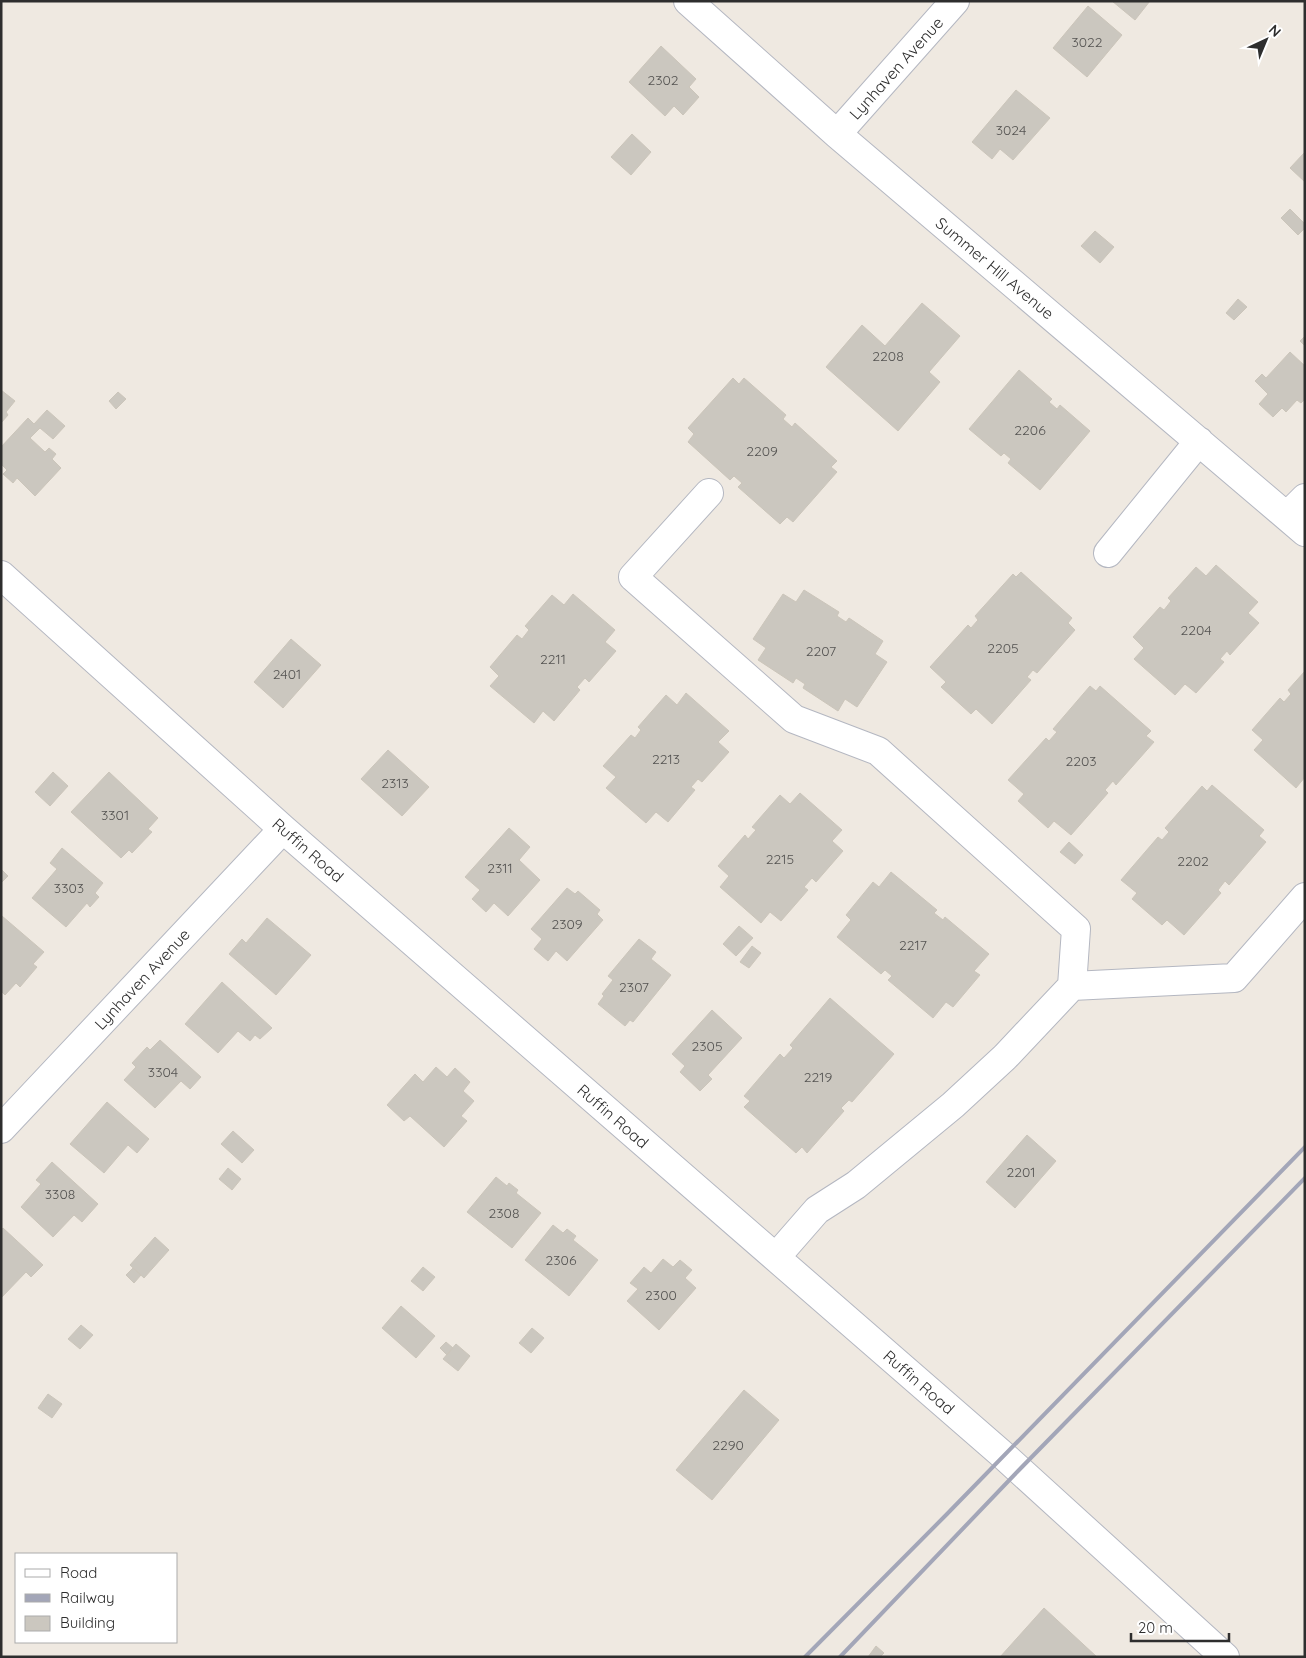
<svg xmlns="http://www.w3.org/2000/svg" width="1306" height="1658" font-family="Quicksand,sans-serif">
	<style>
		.building { fill: #cbc7bf; stroke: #cbc5ba }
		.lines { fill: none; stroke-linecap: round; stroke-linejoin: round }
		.minor-casing { stroke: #b4b7c1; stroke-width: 30 }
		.minor { stroke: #fff; stroke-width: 28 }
		.rail { stroke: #a3a6b8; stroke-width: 4 }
		.labels { text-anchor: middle; stroke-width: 4; stroke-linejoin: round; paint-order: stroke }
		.number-label { font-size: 14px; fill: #555452 }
		.street-label { font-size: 16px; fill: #2e2e2e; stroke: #fff }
	</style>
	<rect width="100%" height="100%" fill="#efe9e1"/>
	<path class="building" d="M 1112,1 L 1150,1 L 1135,20 Z
		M 1088,6 L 1122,35 L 1087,77 L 1053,48 Z
		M 661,46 L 696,79 L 689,87 L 699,97 L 683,115 L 674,106 L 665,116 L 629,82 Z
		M 1016,90 L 1050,118 L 1013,160 L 1000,149 L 992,159 L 972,142 Z
		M 632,134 L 651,152 L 631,175 L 611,157 Z
		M 1305,152 L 1305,182 L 1290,168 Z
		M 1290,209 L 1305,224 L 1305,228 L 1298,235 L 1281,218 Z
		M 1095,231 L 1114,247 L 1100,263 L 1081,246 Z
		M 1238,299 L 1247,307 L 1234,320 L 1226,313 Z
		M 922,303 L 960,336 L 929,372 L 940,382 L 898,431 L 826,367 L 862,325 L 885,346 Z
		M 1305,336 L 1305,346 L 1300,341 Z
		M 1290,352 L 1305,366 L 1305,399 L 1301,403 L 1297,400 L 1286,412 L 1282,408 L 1273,417 L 1259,404 L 1268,394 L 1255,381 L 1262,374 L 1266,378 Z
		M 1019,370 L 1052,399 L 1049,402 L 1057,409 L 1060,405 L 1090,431 L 1040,490 L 1008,463 L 1011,459 L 1004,453 L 1001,456 L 969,429 Z
		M 733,378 L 739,384 L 744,378 L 786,415 L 783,419 L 792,427 L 795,423 L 837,461 L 831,467 L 837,472 L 793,522 L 787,517 L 780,524 L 738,487 L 742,483 L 734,476 L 730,480 L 688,442 L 694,434 L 688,428 Z
		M 1,390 L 15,401 L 6,412 L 8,415 L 1,423 Z
		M 118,392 L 126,399 L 116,409 L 109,401 Z
		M 47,410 L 65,426 L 53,439 L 40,428 L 30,438 L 45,452 L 49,448 L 56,454 L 52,459 L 61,468 L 35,496 L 17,478 L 13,483 L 3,474 L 7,470 L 1,464 L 1,447 L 28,418 L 34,424 Z
		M 1216,565 L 1258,602 L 1248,613 L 1259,623 L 1230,655 L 1227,651 L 1220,659 L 1224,662 L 1196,693 L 1185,684 L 1175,695 L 1134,659 L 1144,648 L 1133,637 L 1160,607 L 1164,610 L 1171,601 L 1168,598 L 1196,567 L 1206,576 Z
		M 1021,572 L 1072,618 L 1068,623 L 1075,630 L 1037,673 L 1033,670 L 1027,677 L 1031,680 L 992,724 L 976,709 L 971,714 L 941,687 L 946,682 L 930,667 L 968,625 L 971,628 L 978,620 L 975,616 L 1013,574 L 1016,577 Z
		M 804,590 L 839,612 L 837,616 L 846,622 L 849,618 L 883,641 L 875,654 L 887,662 L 857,707 L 845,699 L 838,711 L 803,688 L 805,684 L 796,678 L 793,683 L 758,660 L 766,648 L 753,639 L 783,594 L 796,602 Z
		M 573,594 L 615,630 L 605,642 L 616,651 L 589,682 L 585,678 L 577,687 L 580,690 L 554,721 L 543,711 L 534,723 L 490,686 L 499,676 L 490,667 L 517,635 L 522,639 L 529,630 L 525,626 L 552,595 L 564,605 Z
		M 291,639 L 321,665 L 283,708 L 254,682 Z
		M 1305,671 L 1305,777 L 1296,788 L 1254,750 L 1263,740 L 1252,730 L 1280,698 L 1284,702 L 1291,694 L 1288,690 Z
		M 1090,686 L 1096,691 L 1100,686 L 1151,731 L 1146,736 L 1154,742 L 1116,785 L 1113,781 L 1105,790 L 1108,793 L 1071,835 L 1054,821 L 1048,828 L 1018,801 L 1024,794 L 1008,780 L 1046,738 L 1049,741 L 1057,732 L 1053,729 Z
		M 686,693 L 729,731 L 718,742 L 729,752 L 702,782 L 698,779 L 691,787 L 695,790 L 668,822 L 656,812 L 646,823 L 606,788 L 616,777 L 603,766 L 631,735 L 635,738 L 641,730 L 638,727 L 666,695 L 677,705 Z
		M 388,750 L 429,787 L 402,816 L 361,779 Z
		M 53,772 L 68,786 L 50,806 L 35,792 Z
		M 109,772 L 158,818 L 148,829 L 152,832 L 132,853 L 129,850 L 121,858 L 71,812 Z
		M 1212,785 L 1264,830 L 1259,836 L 1266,842 L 1229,885 L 1225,881 L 1218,890 L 1221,893 L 1184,935 L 1167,920 L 1162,925 L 1132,899 L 1137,893 L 1121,880 L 1158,837 L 1162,840 L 1169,832 L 1165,828 L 1202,786 L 1207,791 Z
		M 800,793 L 842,830 L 832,841 L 843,851 L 816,882 L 812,878 L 804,887 L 808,890 L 781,921 L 770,912 L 761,923 L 720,887 L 729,876 L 718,866 L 745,835 L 748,839 L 756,830 L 752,827 L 780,795 L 790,804 Z
		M 509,828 L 530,847 L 519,860 L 540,880 L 508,916 L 494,903 L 486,912 L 472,899 L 480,890 L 465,877 Z
		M 1069,842 L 1083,855 L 1075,864 L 1060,852 Z
		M 62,848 L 103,883 L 95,893 L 99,897 L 90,907 L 87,903 L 66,927 L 32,898 L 57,869 L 50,863 Z
		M 1,869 L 8,876 L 1,883 Z
		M 891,872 L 937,910 L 934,913 L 943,920 L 945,917 L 989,954 L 974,971 L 980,975 L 953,1007 L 946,1002 L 933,1018 L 888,980 L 892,976 L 885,970 L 881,974 L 837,937 L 851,920 L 846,915 L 873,882 L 879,887 Z
		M 567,888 L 575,894 L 578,891 L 600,910 L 597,914 L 603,920 L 567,961 L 556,951 L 548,961 L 534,949 L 542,939 L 531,929 Z
		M 2,916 L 44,952 L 33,964 L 37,967 L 20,987 L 16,983 L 5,995 L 1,991 Z
		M 267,918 L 311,955 L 276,995 L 229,954 L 242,939 L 246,943 Z
		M 739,926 L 753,938 L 736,956 L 723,944 Z
		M 639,939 L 656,952 L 651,959 L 671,975 L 633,1022 L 630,1020 L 625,1026 L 598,1004 L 604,996 L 602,994 L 613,980 L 608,976 Z
		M 752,946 L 761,953 L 749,968 L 740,962 Z
		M 222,982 L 272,1028 L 260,1039 L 255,1035 L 250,1041 L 238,1031 L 218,1053 L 185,1024 Z
		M 830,998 L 894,1054 L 852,1102 L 849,1100 L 841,1108 L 844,1111 L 807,1153 L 802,1147 L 796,1153 L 744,1107 L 750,1101 L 744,1096 L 780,1054 L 784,1058 L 793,1048 L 790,1045 Z
		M 712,1010 L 742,1038 L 708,1075 L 712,1079 L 700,1091 L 680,1072 L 685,1066 L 672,1054 Z
		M 160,1040 L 201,1077 L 190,1089 L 181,1081 L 155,1108 L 124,1080 L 136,1067 L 132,1063 L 147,1047 L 150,1050 Z
		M 436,1067 L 447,1077 L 455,1068 L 470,1082 L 463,1091 L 474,1101 L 461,1116 L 467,1121 L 444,1147 L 410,1116 L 404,1121 L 387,1105 L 415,1074 L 423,1082 Z
		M 107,1102 L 149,1139 L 137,1153 L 128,1145 L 104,1173 L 70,1144 Z
		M 233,1131 L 254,1150 L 242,1163 L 221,1144 Z
		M 1027,1135 L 1056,1161 L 1015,1208 L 986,1182 Z
		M 52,1162 L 98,1204 L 82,1222 L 74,1215 L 53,1237 L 21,1207 L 41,1184 L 36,1180 Z
		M 228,1168 L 241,1179 L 232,1190 L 219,1179 Z
		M 496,1177 L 507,1186 L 509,1183 L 518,1190 L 516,1193 L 541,1213 L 512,1248 L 467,1212 Z
		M 553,1225 L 563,1233 L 567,1229 L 576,1236 L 573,1240 L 598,1260 L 569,1296 L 525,1260 Z
		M 3,1228 L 43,1265 L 31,1277 L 26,1272 L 1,1298 L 1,1230 Z
		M 155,1237 L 169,1250 L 144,1278 L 130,1265 Z
		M 663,1259 L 673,1267 L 680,1260 L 692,1270 L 685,1278 L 696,1288 L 659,1330 L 627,1301 L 638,1289 L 630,1283 L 644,1267 L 651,1273 Z
		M 423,1267 L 435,1277 L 423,1291 L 411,1281 Z
		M 133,1268 L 141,1275 L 134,1283 L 126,1275 Z
		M 401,1306 L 435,1336 L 416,1358 L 382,1328 Z
		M 81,1325 L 93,1335 L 80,1349 L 68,1339 Z
		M 532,1328 L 544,1338 L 531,1353 L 519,1343 Z
		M 446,1342 L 453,1348 L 447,1355 L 440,1348 Z
		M 456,1344 L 470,1356 L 458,1371 L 443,1359 Z
		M 744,1390 L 779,1420 L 712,1500 L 676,1470 Z
		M 48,1394 L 62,1404 L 52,1418 L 38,1408 Z
		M 1044,1608 L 1097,1657 L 1000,1657 Z
		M 876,1646 L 884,1653 L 880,1657 L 868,1657 Z"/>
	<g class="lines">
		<g class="minor-casing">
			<path id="minor" d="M 688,1 L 837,134 L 1305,532
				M 837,134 L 955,1
				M 709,493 L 633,577 L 794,719 L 878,751 L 1076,929 L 1072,986
				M 1287,516 L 1305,498
				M 1108,553 L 1199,441
				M 1,575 L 283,829 L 1004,1456 L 1225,1657
				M 1,1129 L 283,829
				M 776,1257 L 817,1210 L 856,1185 L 953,1105 L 1005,1057 L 1072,986 L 1234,978 L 1305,897"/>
		</g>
		<use href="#minor" class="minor"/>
		<path class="rail" d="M 805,1657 L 947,1514 L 1305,1147
			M 840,1657 L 1019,1470 L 1305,1178"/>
	</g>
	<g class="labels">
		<g class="number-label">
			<text x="1087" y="47">3022</text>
			<text x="663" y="85">2302</text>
			<text x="1011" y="135">3024</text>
			<text x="888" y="361">2208</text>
			<text x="1030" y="435">2206</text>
			<text x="762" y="456">2209</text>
			<text x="1196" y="635">2204</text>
			<text x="1003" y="653">2205</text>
			<text x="821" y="656">2207</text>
			<text x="553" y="664">2211</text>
			<text x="287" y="679">2401</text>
			<text x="666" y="764">2213</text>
			<text x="1081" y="766">2203</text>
			<text x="395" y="788">2313</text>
			<text x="115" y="820">3301</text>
			<text x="780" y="864">2215</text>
			<text x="1193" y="866">2202</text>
			<text x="500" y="873">2311</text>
			<text x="69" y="893">3303</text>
			<text x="567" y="929">2309</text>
			<text x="913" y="950">2217</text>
			<text x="634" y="992">2307</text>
			<text x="707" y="1051">2305</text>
			<text x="163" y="1077">3304</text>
			<text x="818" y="1082">2219</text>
			<text x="1021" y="1177">2201</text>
			<text x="60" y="1199">3308</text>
			<text x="504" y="1218">2308</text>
			<text x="561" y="1265">2306</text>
			<text x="661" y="1300">2300</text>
			<text x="728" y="1450">2290</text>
		</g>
		<g class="street-label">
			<text transform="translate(896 68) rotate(-48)" y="6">Lynhaven Avenue</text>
			<text transform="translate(995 268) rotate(40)" y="6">Summer Hill Avenue</text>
			<text transform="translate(308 850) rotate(41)" y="6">Ruffin Road</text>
			<text transform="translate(142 979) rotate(-47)" y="6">Lynhaven Avenue</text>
			<text transform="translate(613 1116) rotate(41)" y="6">Ruffin Road</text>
			<text transform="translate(919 1382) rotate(41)" y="6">Ruffin Road</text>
		</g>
	</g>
	<rect width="1306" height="1658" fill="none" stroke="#2e2e2e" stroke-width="5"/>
	<rect x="15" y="1553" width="162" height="90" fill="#ffffff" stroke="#ababab"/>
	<rect x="25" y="1569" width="25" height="8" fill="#ffffff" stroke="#ababab"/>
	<text x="60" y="1578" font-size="15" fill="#2e2e2e">Road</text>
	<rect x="25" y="1594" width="25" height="8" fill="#a3a6b8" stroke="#ababab"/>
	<text x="60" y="1603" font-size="15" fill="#2e2e2e">Railway</text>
	<rect x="25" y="1616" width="25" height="15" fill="#cbc7bf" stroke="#ababab"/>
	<text x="60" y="1628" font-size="15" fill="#2e2e2e">Building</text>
	<g transform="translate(1266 40) rotate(44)" stroke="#ffffff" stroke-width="4" paint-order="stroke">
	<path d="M0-4L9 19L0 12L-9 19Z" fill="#2e2e2e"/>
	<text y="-8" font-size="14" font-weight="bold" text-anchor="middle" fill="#2e2e2e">N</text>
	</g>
	<path d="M1131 1633v8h98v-8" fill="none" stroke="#2e2e2e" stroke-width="2.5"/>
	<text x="1138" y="1633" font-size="15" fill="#2e2e2e" stroke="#ffffff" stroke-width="4" paint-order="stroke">20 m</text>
</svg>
